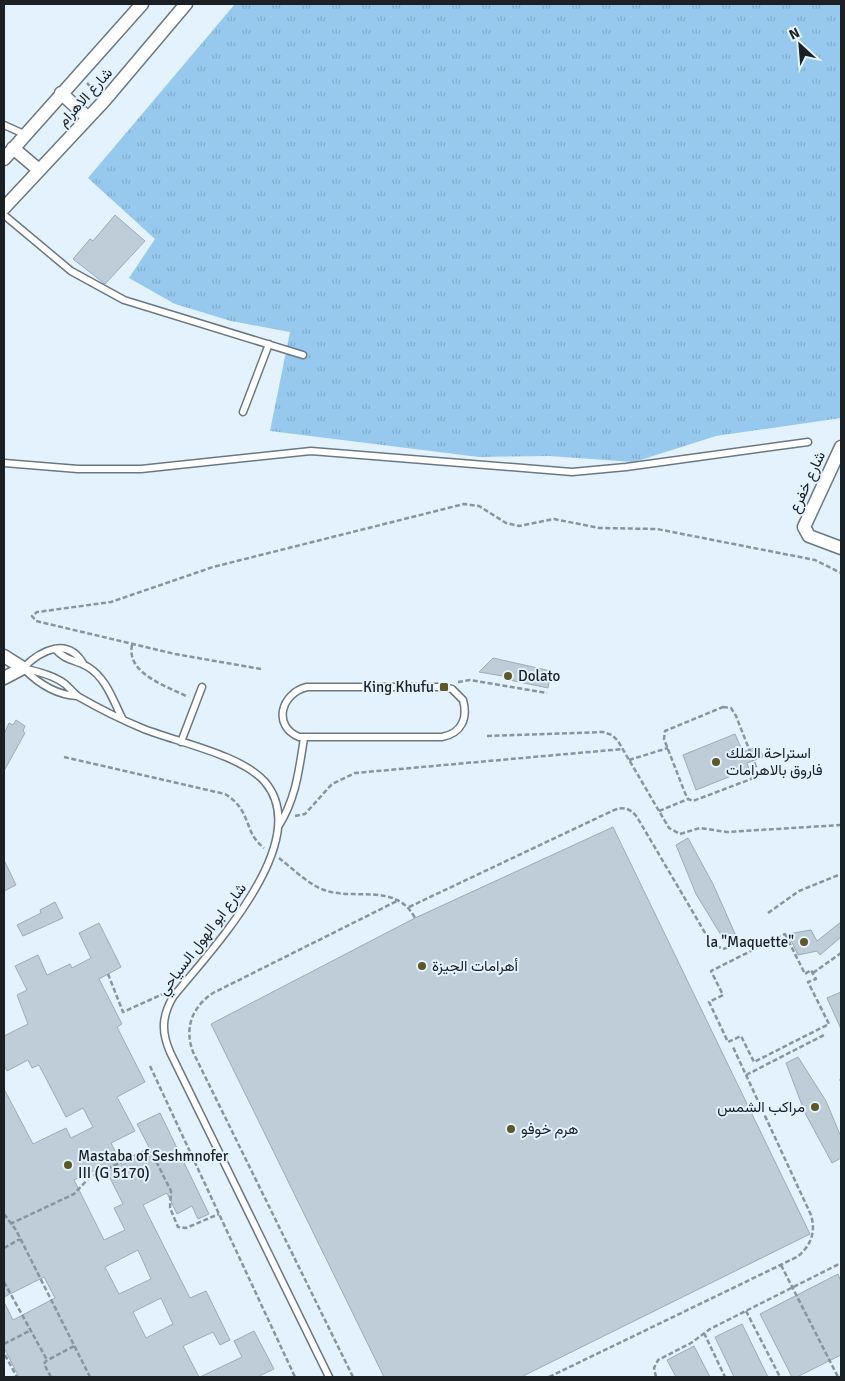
<svg xmlns="http://www.w3.org/2000/svg" width="845" height="1381" font-family="Signika,Vazirmatn,sans-serif">
	<style>
		.grass { fill: url(#grass-tufts) }
		.building { fill: #becdd8; stroke: #9dabb5; fill-rule: evenodd }
		.lines { fill: none; stroke-linecap: round; stroke-linejoin: round }
		.service-casing { stroke: #6b7882; stroke-width: 9 }
		.minor-casing { stroke: #6b7882; stroke-width: 15 }
		.path { stroke: #8a949c; stroke-width: 2.5; stroke-dasharray: 5 2.5; stroke-linecap: butt }
		.service { stroke: #fff; stroke-width: 6 }
		.minor { stroke: #fff; stroke-width: 12 }
		.poi-dot { fill: #5d5926; stroke: #e3f2fd; stroke-width: 2 }
		.labels { text-anchor: middle; stroke-width: 4; stroke-linejoin: round; paint-order: stroke }
		.street-label { font-size: 15px; fill: #1b2024; stroke: #e3f2fd }
		.poi-label { font-size: 15px; fill: #1b2024; stroke: #e3f2fd; text-anchor: start }
	</style>
	<defs>
		<pattern id="grass-tufts" width="24" height="20" patternUnits="userSpaceOnUse" patternTransform="scale(1.25)"><rect width="24" height="20" fill="#96c9ed"/><path d="M3 7l-1-3M5 7V3M7 7l1-3M15 17l-1-3M17 17v-4M19 17l1-3" fill="none" stroke="#81accb"/></pattern>
	</defs>
	<rect width="100%" height="100%" fill="#e3f2fd"/>
	<path class="grass" d="M 235,4 L 841,4 L 841,418 L 716,436 L 634,462 L 549,456 L 479,457 L 270,431 L 290,332 L 231,321 L 175,304 L 129,278 L 155,239 L 88,178 Z"/>
	<path class="building" d="M 115,215 L 145,241 L 105,284 L 73,259 L 90,239 L 93,241 Z
		M 493,658 L 551,671 L 548,688 L 505,679 L 503,676 L 479,672 Z
		M 16,720 L 25,726 L 23,731 L 25,733 L 4,771 L 4,734 L 9,723 L 13,725 Z
		M 735,734 L 743,752 L 759,746 L 763,757 L 747,763 L 749,769 L 696,790 L 683,755 Z
		M 613,827 L 810,1234 L 521,1377 L 384,1377 L 211,1024 L 415,918 Z
		M 688,838 L 713,884 L 736,936 L 724,940 L 696,894 L 676,845 Z
		M 4,860 L 16,885 L 4,891 Z
		M 55,902 L 63,918 L 23,936 L 17,925 L 41,913 L 40,910 Z
		M 841,922 L 841,937 L 820,955 L 817,951 L 798,955 L 788,934 L 811,930 L 817,941 Z
		M 99,923 L 121,967 L 99,979 L 122,1024 L 117,1027 L 145,1082 L 117,1097 L 135,1131 L 111,1143 L 122,1165 L 151,1151 L 137,1124 L 160,1113 L 209,1214 L 198,1219 L 192,1206 L 177,1214 L 167,1193 L 143,1205 L 190,1298 L 206,1291 L 230,1340 L 220,1345 L 213,1332 L 183,1346 L 199,1377 L 19,1377 L 4,1348 L 4,1302 L 13,1320 L 55,1298 L 44,1277 L 4,1297 L 4,1089 L 33,1144 L 66,1128 L 71,1138 L 93,1127 L 83,1108 L 66,1117 L 39,1065 L 32,1068 L 28,1060 L 7,1071 L 4,1065 L 4,1036 L 28,1024 L 17,995 L 27,990 L 15,966 L 38,955 L 47,975 L 70,964 L 72,968 L 91,958 L 79,933 ZM 99,1168 L 100,1170 L 105,1168 L 123,1204 L 114,1208 L 125,1230 L 104,1240 L 74,1180 ZM 138,1250 L 151,1279 L 119,1294 L 105,1267 ZM 161,1298 L 173,1324 L 146,1338 L 133,1312 Z
		M 841,992 L 841,1029 L 827,998 Z
		M 798,1057 L 826,1101 L 841,1137 L 841,1158 L 832,1163 L 805,1113 L 786,1063 Z
		M 838,1274 L 841,1282 L 841,1355 L 797,1377 L 792,1377 L 760,1314 Z
		M 742,1324 L 768,1377 L 734,1377 L 715,1337 Z
		M 254,1331 L 274,1369 L 257,1377 L 200,1377 L 242,1357 L 234,1341 Z
		M 694,1346 L 710,1377 L 676,1377 L 667,1360 Z"/>
	<g class="lines">
		<g class="service-casing">
			<path id="service" d="M 4,125 L 24,134
				M 4,215 L 71,271 L 124,300 L 303,355
				M 243,412 L 269,344
				M 4,463 L 78,469 L 141,469 L 311,451 L 572,472 L 626,467 L 808,442
				M 55,649 C 67,662 75,659 88,667 C 106,678 113,700 122,718
				M 23,668 C 38,672 53,675 65,684 C 70,688 74,694 79,697 C 100,709 122,720 144,729 C 177,742 242,755 265,782 C 316,842 208,953 173,997 C 162,1016 161,1031 170,1052 L 329,1377
				M 23,668 C 41,650 68,636 84,665
				M 24,669 C 39,684 56,695 77,696
				M 307,687 L 444,687 L 452,689 L 463,700 C 468,718 462,733 442,737 L 299,737 C 272,726 281,693 307,687 Z
				M 181,742 L 202,687
				M 278,827 C 296,799 299,770 304,738"/>
		</g>
		<g class="minor-casing">
			<path id="minor" d="M 61,93 L 88,118
				M 13,148 L 39,170
				M 4,159 L 142,4
				M 4,208 L 104,101 L 186,4
				M 841,447 L 804,527 L 809,536 L 841,548
				M 4,656 L 23,668
				M 4,678 L 23,668"/>
		</g>
		<path class="path" d="M 87,83 L 95,91
			M 132,645 C 126,674 167,686 188,697
			M 261,669 L 175,654 L 36,621 L 32,616 L 37,612 L 111,602 L 213,567 L 464,504 L 479,506 L 506,523 L 519,526 L 554,519 L 599,528 L 657,529 L 815,560 L 841,573
			M 458,682 L 470,680 L 547,693
			M 723,707 L 731,708 L 736,716 L 756,767 L 756,774 L 751,779 L 693,801 L 688,799 L 685,793 L 664,739 L 665,731 Z
			M 487,736 L 603,732 L 612,735 L 618,741 L 669,828 L 680,834 L 700,828 L 727,832 L 841,825
			M 64,757 L 225,794 C 252,810 243,832 264,848
			M 629,760 L 668,748
			M 659,811 L 688,799
			M 295,816 L 305,814 L 332,784 L 355,773 L 623,749
			M 279,858 C 292,868 308,884 324,890 C 355,901 396,882 415,918
			M 409,907 L 612,811 C 623,806 630,808 637,817 L 711,943 L 723,949 L 750,940
			M 768,913 L 799,891 L 841,874
			M 785,934 L 805,974 L 811,970 L 816,979 L 808,982 L 829,1024 L 754,1062 L 741,1036 L 728,1042 L 709,1002 L 723,995 L 711,971 Z
			M 813,973 L 841,953
			M 108,974 L 123,1012 L 163,994
			M 150,1066 L 295,1377
			M 746,1075 L 824,1035
			M 840,1079 L 841,1080
			M 4,1214 L 16,1230 L 90,1377
			M 10,1224 L 74,1194 L 90,1177 L 147,1150 L 152,1153 L 171,1191 L 170,1208 L 178,1227 L 186,1228 L 219,1214
			M 4,1248 L 20,1239
			M 781,1265 L 838,1377
			M 4,1282 L 47,1360
			M 746,1311 L 780,1377
			M 704,1333 L 725,1377
			M 4,1344 L 31,1330
			M 5,1355 L 17,1377
			M 51,1377 L 44,1364 L 46,1361 L 74,1346
			M 353,1377 L 193,1052 C 184,1028 192,1007 213,993 L 399,900
			M 549,1377 L 797,1257 C 811,1246 816,1232 811,1215 L 733,1047
			M 656,1377 L 654,1368 L 658,1360 L 691,1343 L 710,1329 L 841,1263"/>
		<use href="#service" class="service"/>
		<use href="#minor" class="minor"/>
	</g>
	<g class="poi-dot">
		<circle cx="508" cy="676" r="5"/>
		<rect x="439" y="682" width="10" height="10" rx="2.5"/>
		<circle cx="716" cy="762" r="5"/>
		<circle cx="804" cy="942" r="5"/>
		<circle cx="422" cy="966" r="5"/>
		<circle cx="815" cy="1107" r="5"/>
		<circle cx="511" cy="1129" r="5"/>
		<circle cx="68" cy="1165" r="5"/>
	</g>
	<g class="labels">
		<g class="street-label">
			<text transform="translate(85 97) rotate(-48)" y="5">شارع الاهرام</text>
			<text transform="translate(807 482) rotate(-65)" y="5">شارع خفرع</text>
			<text transform="translate(202 939) rotate(-53)" y="5">شارع ابو الهول السياحي</text>
		</g>
		<g class="poi-label">
			<text x="518" y="681">Dolato</text>
			<text x="434" y="692" text-anchor="end">King Khufu</text>
			<text x="726" y="758">استراحة الملك<tspan x="726" dy="17">فاروق بالاهرامات</tspan></text>
			<text x="794" y="947" text-anchor="end">la "Maquette"</text>
			<text x="432" y="971">أهرامات الجيزة</text>
			<text x="805" y="1112" text-anchor="end">مراكب الشمس</text>
			<text x="521" y="1134">هرم خوفو</text>
			<text x="78" y="1161">Mastaba of Seshmnofer<tspan x="78" dy="17">III (G 5170)</tspan></text>
		</g>
	</g>
	<rect width="845" height="1381" fill="none" stroke="#1b2024" stroke-width="10"/>
	<g transform="translate(800 45) rotate(334)" stroke="#e3f2fd" stroke-width="4" paint-order="stroke">
	<path d="M0-4L9 19L0 12L-9 19Z" fill="#1b2024"/>
	<text y="-8" font-size="14" font-weight="bold" text-anchor="middle" fill="#1b2024">N</text>
	</g>
</svg>
